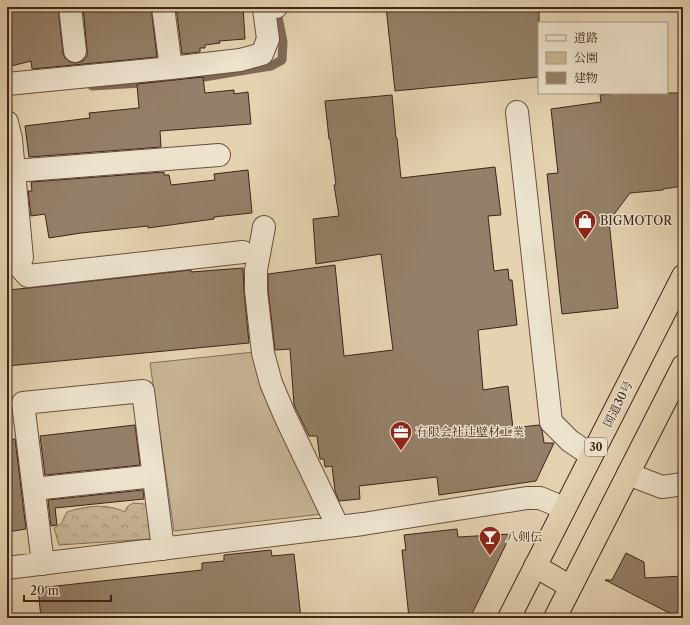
<svg xmlns="http://www.w3.org/2000/svg" width="690" height="625" font-family="'Libre Caslon Text','Noto Serif JP',serif">
	<style>
		.forest { fill: url(#forest-crowns); stroke: #826d58 }
		.green { fill: #c8b597; stroke: #826d58 }
		.lines { fill: none; stroke-linecap: round; stroke-linejoin: round }
		.stream { stroke: #7f6955; stroke-width: 9 }
		.building { fill: #947f68; stroke: #3d2518 }
		.minor-casing { stroke: #67503e; stroke-width: 24 }
		.highway-casing { stroke: #3d2518; stroke-width: 24 }
		.minor { stroke: #ede2cc; stroke-width: 22 }
		.highway { stroke: #e4d2b1; stroke-width: 22 }
		.labels { text-anchor: middle; stroke-width: 3; stroke-linejoin: round; paint-order: stroke }
		.shield { fill: #ede2cc; stroke: #725e4e; stroke-width: 1 }
		.shield-label { font-size: 11px; font-weight: bold; fill: #3d2518 }
		.poi-label { font-size: 12px; fill: #3d2518; stroke: #ede2cc; text-anchor: start }
		.street-label { font-size: 12px; fill: #3d2518; stroke: #ede2cc }
	</style>
	<defs>
		<pattern id="forest-crowns" width="20" height="18" patternUnits="userSpaceOnUse"><rect width="20" height="18" fill="#c8b597"/><path d="M2 6a3 3 0 1 1 6 0M12 15a3 3 0 1 1 6 0" fill="none" stroke="#a4937a"/></pattern>
	</defs>
	<rect width="100%" height="100%" fill="#e4d2b1"/>
	<filter id="stains"><feTurbulence type="fractalNoise" baseFrequency=".005" numOctaves="4"/><feColorMatrix values="0 0 0 0 .2 0 0 0 0 .09 0 0 0 0 .02 0 0 0 .5 -.17"/></filter>
	<radialGradient id="worn" r=".72"><stop offset=".6" stop-color="#630" stop-opacity="0"/><stop offset="1" stop-color="#630" stop-opacity=".3"/></radialGradient>
	<path class="forest" d="M 133,503 L 145,504 L 153,509 L 155,534 L 150,539 L 59,545 L 54,528 L 61,524 L 67,512 C 86,506 106,503 125,512 L 127,507 Z"/>
	<path class="green" d="M 254,352 L 322,514 L 174,531 L 150,363 Z"/>
	<g class="lines">
		<path class="stream" d="M 192,79 L 271,66 L 282,60 L 283,42 L 276,7
			M 92,86 L 173,81"/>
	</g>
	<path class="building" d="M 7,7 L 58,7 L 63,53 L 65,58 L 70,62 L 76,63 L 83,61 L 87,56 L 87,50 L 83,7 L 151,7 L 157,57 L 32,69 L 31,61 L 7,67 Z
		M 176,7 L 243,7 L 245,39 L 219,41 L 220,43 L 205,45 L 205,48 L 200,48 L 200,52 L 182,54 Z
		M 386,7 L 539,7 L 539,77 L 395,91 Z
		M 203,77 L 205,93 L 234,90 L 234,94 L 248,92 L 251,124 L 160,131 L 161,147 L 29,157 L 25,126 L 90,118 L 89,113 L 139,108 L 137,84 Z
		M 618,93 L 683,93 L 683,186 L 663,189 L 663,190 L 630,193 L 609,221 L 618,308 L 562,314 L 547,174 L 558,173 L 551,109 L 601,102 L 600,95 Z
		M 392,95 L 396,138 L 397,138 L 401,178 L 495,167 L 501,215 L 488,216 L 494,271 L 508,269 L 509,280 L 512,280 L 517,325 L 478,330 L 483,390 L 508,386 L 513,428 L 539,425 L 542,430 L 544,443 L 554,443 L 536,481 L 439,495 L 437,477 L 359,486 L 360,499 L 339,501 L 335,491 L 332,466 L 325,467 L 324,459 L 320,459 L 317,436 L 309,436 L 294,405 L 290,349 L 275,350 L 268,290 L 268,274 L 335,265 L 344,356 L 393,350 L 381,254 L 316,264 L 313,219 L 339,216 L 334,185 L 336,185 L 330,139 L 329,139 L 325,101 Z
		M 248,170 L 252,213 L 214,217 L 214,219 L 148,228 L 148,226 L 81,233 L 49,238 L 45,214 L 31,216 L 28,191 L 32,191 L 31,182 L 164,172 L 164,175 L 169,175 L 171,185 L 215,180 L 214,174 Z
		M 243,268 L 244,292 L 249,343 L 7,366 L 7,290 L 29,288 L 191,270 L 191,272 Z
		M 135,425 L 140,465 L 45,475 L 40,436 Z
		M 15,439 L 26,529 L 7,532 L 7,440 Z
		M 143,490 L 144,499 L 55,508 L 57,525 L 51,526 L 48,500 Z
		M 457,529 L 458,537 L 511,534 L 470,618 L 409,618 L 402,550 L 406,550 L 404,535 Z
		M 271,550 L 272,556 L 294,554 L 301,618 L 41,618 L 38,588 L 202,570 L 202,563 L 224,561 L 224,555 Z
		M 626,553 L 644,562 L 645,578 L 683,576 L 683,618 L 679,618 L 605,580 L 612,580 Z"/>
	<g class="lines">
		<g class="minor-casing">
			<path id="minor" d="M 70,7 L 75,51
				M 163,7 L 171,68
				M 7,84 L 171,68 L 240,60 L 262,54 L 268,39 L 264,9 L 276,7
				M 517,112 L 551,422 L 570,441 L 591,455
				M 7,122 L 11,139 L 22,258 L 7,259
				M 14,171 L 219,155
				M 264,227 L 256,270 L 256,291 L 263,353 L 271,383 L 285,416 L 338,527
				M 12,259 L 28,276 L 243,252
				M 628,474 L 662,487 L 683,484
				M 34,489 L 154,476
				M 43,564 L 23,403 L 143,391 L 163,549
				M 7,568 L 363,524 L 527,498 L 540,498 L 564,508"/>
		</g>
		<g class="highway-casing">
			<path id="highway" d="M 535,566 L 571,587
				M 509,618 L 683,276
				M 555,618 L 683,366"/>
		</g>
		<use href="#minor" class="minor"/>
		<use href="#highway" class="highway"/>
	</g>
	<defs>
		<g id="shop-pin" transform="scale(1.15)"><path d="M0 17L-7.5 6A9.5 9.5 0 1 1 7.5 6Z" fill="#8f2418" stroke="#ede2cc"/><path d="M-5-2.5h2.3a2.7 3.5 0 0 1 5.4 0H5L5.5 6h-11ZM-1.5-2.5h3a1.5 2.3 0 0 0-3 0Z" fill="#fff"/></g>
		<g id="office-pin" transform="scale(1.15)"><path d="M0 17L-7.5 6A9.5 9.5 0 1 1 7.5 6Z" fill="#8f2418" stroke="#ede2cc"/><path d="M-6-3h4V-5.5h4V-3h4V5H-6ZM-1-4.5V-3h2v-1.5ZM-6 0V1H6V0Z" fill="#fff"/></g>
		<g id="bar-pin" transform="scale(1.15)"><path d="M0 17L-7.5 6A9.5 9.5 0 1 1 7.5 6Z" fill="#8f2418" stroke="#ede2cc"/><path d="M-6-5H6L.8 .8V4.5H3.5V6h-7V4.5H-.8V.8Z" fill="#fff"/></g>
	</defs>
	<g fill-rule="evenodd">
		<use href="#shop-pin" x="585" y="221"/>
		<use href="#office-pin" x="401" y="432"/>
		<use href="#bar-pin" x="490" y="537"/>
	</g>
	<g class="labels">
		<rect class="shield" x="585" y="438" width="22" height="18" rx="3"/>
		<g class="shield-label">
			<text x="596" y="451">30</text>
		</g>
		<g class="poi-label">
			<text x="600" y="225">BIGMOTOR</text>
			<text x="416" y="436">有限会社辻壁材工業</text>
			<text x="506" y="541">八剣伝</text>
		</g>
		<g class="street-label">
			<text transform="translate(618 404) rotate(-63)" y="4">国道30号</text>
		</g>
	</g>
	<rect width="690" height="625" fill="none" stroke="#e4d2b1" stroke-width="24"/>
	<rect x="8" y="8" width="674" height="609" fill="none" stroke="#3d2518" stroke-width="2"/>
	<rect x="12" y="12" width="666" height="601" fill="none" stroke="#3d2518"/>
	<rect x="538" y="22" width="130" height="72" fill="#ede2cc" stroke="#a79684"/>
	<rect x="546" y="35" width="20" height="6" fill="#ede2cc" stroke="#a79684"/>
	<text x="574" y="42" font-size="12" fill="#3d2518">道路</text>
	<rect x="546" y="52" width="20" height="12" fill="#c8b597" stroke="#a79684"/>
	<text x="574" y="62" font-size="12" fill="#3d2518">公園</text>
	<rect x="546" y="72" width="20" height="12" fill="#947f68" stroke="#a79684"/>
	<text x="574" y="82" font-size="12" fill="#3d2518">建物</text>
	<path d="M24 595v6h87v-6" fill="none" stroke="#3d2518" stroke-width="2"/>
	<text x="30" y="595" font-size="12" fill="#3d2518" stroke="#ede2cc" stroke-width="3" paint-order="stroke">20 m</text>
	<rect width="100%" height="100%" filter="url(#stains)"/>
	<rect width="100%" height="100%" fill="url(#worn)"/>
</svg>
